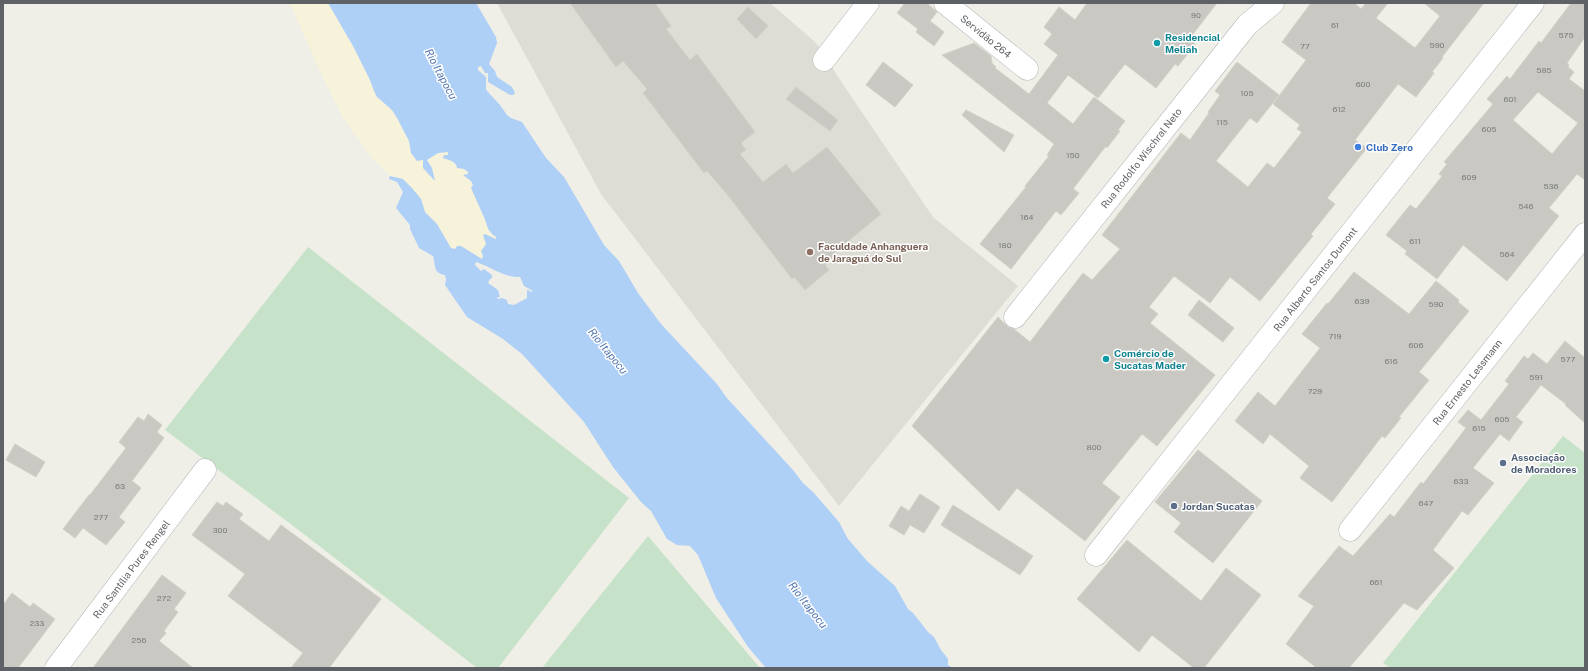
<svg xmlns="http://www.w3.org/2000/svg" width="1588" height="671" font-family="'Public Sans',sans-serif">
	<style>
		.education { fill: #deddd5 }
		.green { fill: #c6e3c9 }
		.sand { fill: #f7f3da }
		.water { fill: #afd0f6; fill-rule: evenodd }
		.building { fill: #cac8c3; stroke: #d3d0c6; fill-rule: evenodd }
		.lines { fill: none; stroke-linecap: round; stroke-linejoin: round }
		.minor-casing { stroke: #b4b6ba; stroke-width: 23 }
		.minor { stroke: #fff; stroke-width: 22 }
		.culture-dot { fill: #0f9aa8; stroke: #fff; stroke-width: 1.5 }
		.shop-dot { fill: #3f7fe0; stroke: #fff; stroke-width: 1.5 }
		.education-dot { fill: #8d6e63; stroke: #fff; stroke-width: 1.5 }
		.service-dot { fill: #5c6f8a; stroke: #fff; stroke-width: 1.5 }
		.labels { text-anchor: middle; stroke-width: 3; stroke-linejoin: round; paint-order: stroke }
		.number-label { font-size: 8px; fill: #797b7c }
		.street-label { font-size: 10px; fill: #5e6165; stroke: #fff }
		.culture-label { font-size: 10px; font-weight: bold; fill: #0d838f; stroke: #fff; text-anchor: start }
		.shop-label { font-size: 10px; font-weight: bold; fill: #366cbe; stroke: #fff; text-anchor: start }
		.education-label { font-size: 10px; font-weight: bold; fill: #785e54; stroke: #fff; text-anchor: start }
		.service-label { font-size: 10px; font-weight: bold; fill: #4e5e75; stroke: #fff; text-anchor: start }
		.water-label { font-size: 11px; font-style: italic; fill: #5175b0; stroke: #fff }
	</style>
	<rect width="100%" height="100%" fill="#efeee7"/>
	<path class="education" d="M 497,3 L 770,3 L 814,41 L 827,56 L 836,74 L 933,217 L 1018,286 L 839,506 L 601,194 Z"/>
	<path class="green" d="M 308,247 L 629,498 L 498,668 L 477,668 L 296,528 L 165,430 Z
		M 1563,436 L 1585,453 L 1585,668 L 1390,668 L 1383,663 Z
		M 648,536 L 760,668 L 542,668 Z"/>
	<path class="sand" d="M 290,3 L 328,3 L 353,46 L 370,80 L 374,92 L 377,97 L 392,110 L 397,118 L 409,141 L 411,153 L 423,160 L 423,168 L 433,180 L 427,160 L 438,153 L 448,152 L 448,155 L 443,158 L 451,160 L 469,172 L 468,174 L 463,175 L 471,181 L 473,185 L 471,188 L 484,216 L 486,226 L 496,237 L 496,239 L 485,234 L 486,244 L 482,259 L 473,253 L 451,248 L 437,224 L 425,212 L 421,199 L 403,179 L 390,176 L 372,158 L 344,119 L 318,67 Z"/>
	<path class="water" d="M 328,3 L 476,3 L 496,37 L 497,43 L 489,64 L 495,71 L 497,77 L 512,87 L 515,93 L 513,95 L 510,95 L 488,82 L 488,73 L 485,73 L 481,66 L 478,67 L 478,70 L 486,77 L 486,89 L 487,91 L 500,105 L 507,115 L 511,118 L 522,122 L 546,158 L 564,177 L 604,245 L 619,261 L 638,293 L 661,324 L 717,384 L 726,397 L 793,470 L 803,483 L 814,493 L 839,522 L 848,539 L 868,562 L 895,586 L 908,609 L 913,613 L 928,632 L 934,637 L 941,650 L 948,659 L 948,665 L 953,668 L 766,668 L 748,647 L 716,598 L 698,555 L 690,546 L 677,545 L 667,539 L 651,511 L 641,502 L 613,467 L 584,422 L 522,354 L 503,339 L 467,317 L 445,285 L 446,279 L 445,275 C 433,273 436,266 433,256 L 419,248 L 410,229 L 410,225 L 396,208 L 403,192 L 397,182 L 389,179 L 390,176 L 403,179 L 412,188 L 421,199 L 425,212 L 437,224 L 451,248 L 455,249 L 457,246 L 461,246 L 482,259 L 483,256 L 481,251 L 486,244 L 483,235 L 485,234 L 496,239 L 496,237 C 486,231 488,224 483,215 C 479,206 475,197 471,188 L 473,185 L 471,181 L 463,175 L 468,174 L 468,172 L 464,169 L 457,168 C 456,161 449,160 443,158 L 444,155 L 448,155 L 448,152 L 438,153 L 427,160 L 432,168 L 435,181 L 423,168 L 423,160 L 417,161 L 411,153 L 409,141 L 397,118 L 392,110 L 377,97 L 374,91 L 370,80 L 353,46 ZM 476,262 C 490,266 504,278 520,277 L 524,286 L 533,291 L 530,292 L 529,290 L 527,290 L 527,298 C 523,300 518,303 514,305 L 508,304 L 507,300 L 502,298 L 498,299 L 497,297 L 500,297 L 498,290 L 488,283 L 490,279 L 492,278 L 492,275 L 484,269 L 481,271 L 475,265 Z"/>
	<path class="building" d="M 570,3 L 655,3 L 671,26 L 666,29 L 690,60 L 697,54 L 755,132 L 741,143 L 746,150 L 740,154 L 763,182 L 786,164 L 793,173 L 827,147 L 881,214 L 834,253 L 836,256 L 825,265 L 829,270 L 805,290 L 794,277 L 792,279 L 727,194 L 707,171 L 704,173 L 643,93 L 647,89 L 623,61 L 616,67 Z
		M 905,3 L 927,3 L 937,12 L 930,21 L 944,32 L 934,46 L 916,32 L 918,29 L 897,13 Z
		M 1087,3 L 1217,3 L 1193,34 L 1195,45 L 1178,66 L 1175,64 L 1156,88 L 1125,64 L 1098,98 L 1068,75 L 1047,103 L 1073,124 L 1094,97 L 1125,121 L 1118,130 L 1120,131 L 1107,148 L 1106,146 L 1073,189 L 1079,193 L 1061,215 L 1056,211 L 1011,269 L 980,244 L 1026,187 L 1025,186 L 1049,156 L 1047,155 L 1054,144 L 942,55 L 974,43 L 991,56 L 992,63 L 996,67 L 995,68 L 1029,94 L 1058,55 L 1044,44 L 1052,34 L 1044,27 L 1059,7 L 1075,20 Z
		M 1311,3 L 1354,3 L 1361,9 L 1366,3 L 1388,3 L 1376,18 L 1415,48 L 1440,16 L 1424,3 L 1484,3 L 1442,57 L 1443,58 L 1432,72 L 1434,73 L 1416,97 L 1398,84 L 1355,140 L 1367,148 L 1327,198 L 1335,204 L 1311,234 L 1313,236 L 1260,301 L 1230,277 L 1210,303 L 1174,276 L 1149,307 L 1158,314 L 1150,323 L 1215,375 L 1157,446 L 1142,434 L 1102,483 L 1120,497 L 1085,541 L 1017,488 L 999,511 L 912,426 L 998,317 L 1008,327 L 1014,329 L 1030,342 L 1083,273 L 1092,280 L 1120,249 L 1102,235 L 1181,133 L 1190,140 L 1209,113 L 1208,112 L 1220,95 L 1215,91 L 1237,62 L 1279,95 L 1257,123 L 1250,118 L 1216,161 L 1248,187 L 1267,163 L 1274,168 L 1302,132 L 1297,129 L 1300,125 L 1273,104 L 1306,60 L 1282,42 Z
		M 1571,3 L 1585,3 L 1585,37 L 1567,63 L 1569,65 L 1568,67 L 1574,72 L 1569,79 L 1585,91 L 1585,180 L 1577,174 L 1549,208 L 1559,216 L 1507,281 L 1463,245 L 1437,279 L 1405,254 L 1407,251 L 1386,235 L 1410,205 L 1416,209 L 1442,176 L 1439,174 L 1447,164 L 1444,162 L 1493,104 L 1487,99 L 1507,76 L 1510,79 L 1539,41 L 1541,43 ZM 1538,92 L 1578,123 L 1552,154 L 1513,120 Z
		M 748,7 L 768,26 L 756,39 L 737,19 Z
		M 883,62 L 913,85 L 895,107 L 866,85 Z
		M 796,87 L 838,120 L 830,131 L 786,99 Z
		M 966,110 L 1014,135 L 1004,152 L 962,115 Z
		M 1354,272 L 1409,314 L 1436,281 L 1459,300 L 1458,302 L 1469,311 L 1419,372 L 1429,380 L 1399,417 L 1401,418 L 1385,438 L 1382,436 L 1332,502 L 1300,478 L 1309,466 L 1270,434 L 1263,444 L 1235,421 L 1258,392 L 1275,406 L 1320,348 L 1302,334 L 1327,303 L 1328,304 Z
		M 1199,300 L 1234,328 L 1223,342 L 1188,315 Z
		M 1565,341 L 1585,358 L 1585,423 L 1565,405 L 1566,404 L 1541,385 L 1516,417 L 1523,422 L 1509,441 L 1500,434 L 1473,468 L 1494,483 L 1468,515 L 1462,511 L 1433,550 L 1454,568 L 1417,610 L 1404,603 L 1349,668 L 1317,668 L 1286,644 L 1314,606 L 1298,596 L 1339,546 L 1353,556 L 1390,514 L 1394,517 L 1421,482 L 1423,484 L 1466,428 L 1458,422 L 1468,410 L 1481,420 L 1509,384 L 1505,381 L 1524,356 L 1528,359 L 1533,353 L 1547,364 Z
		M 148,414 L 162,425 L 157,432 L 164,438 L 132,481 L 141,488 L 119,517 L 125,522 L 106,545 L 83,528 L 75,538 L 63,529 L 89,495 L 90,495 L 126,448 L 119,442 L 138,417 L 144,421 Z
		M 15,444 L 45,462 L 36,477 L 6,460 Z
		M 1198,450 L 1262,501 L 1213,563 L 1174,532 L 1181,523 L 1155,502 Z
		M 920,494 L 940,507 L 924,533 L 910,525 L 904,535 L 889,526 L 901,506 L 909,511 Z
		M 217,502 L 223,506 L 226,502 L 243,514 L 239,519 L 269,541 L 281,525 L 381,599 L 329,668 L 291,668 L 303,653 L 228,596 L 245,574 L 192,535 Z
		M 953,505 L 1033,556 L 1020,575 L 941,525 Z
		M 1127,540 L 1201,601 L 1226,568 L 1261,595 L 1204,668 L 1194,668 L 1152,635 L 1139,652 L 1077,599 Z
		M 162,575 L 186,593 L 174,609 L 178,612 L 164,631 L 166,633 L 159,641 L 193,668 L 93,668 Z
		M 12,593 L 30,607 L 33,603 L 55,619 L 18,668 L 3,668 L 3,605 Z"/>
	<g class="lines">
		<g class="minor-casing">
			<path id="minor" d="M 945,3 L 1027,69
				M 824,60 L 868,3
				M 1015,317 L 1247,25 L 1273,3
				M 1350,530 L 1585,234
				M 1096,555 L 1533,3
				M 56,668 L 205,470"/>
		</g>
		<use href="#minor" class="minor"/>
	</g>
	<g class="culture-dot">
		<circle cx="1157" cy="43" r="4"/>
		<circle cx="1106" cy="359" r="4"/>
	</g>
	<circle class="shop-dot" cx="1358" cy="147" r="4"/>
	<circle class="education-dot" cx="810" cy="252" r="4"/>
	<g class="service-dot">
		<circle cx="1503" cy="463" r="4"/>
		<circle cx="1174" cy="506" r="4"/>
	</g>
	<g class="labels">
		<g class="number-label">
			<text x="1196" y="18">90</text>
			<text x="1335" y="28">61</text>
			<text x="1566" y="38">575</text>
			<text x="1437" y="48">590</text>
			<text x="1305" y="49">77</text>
			<text x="1544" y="73">585</text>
			<text x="1363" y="87">600</text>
			<text x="1247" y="96">105</text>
			<text x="1510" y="102">601</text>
			<text x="1339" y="112">612</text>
			<text x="1222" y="125">115</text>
			<text x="1489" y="132">605</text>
			<text x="1073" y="158">150</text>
			<text x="1469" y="180">609</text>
			<text x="1551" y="189">536</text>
			<text x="1526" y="209">546</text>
			<text x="1027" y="220">164</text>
			<text x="1415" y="244">611</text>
			<text x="1005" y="248">180</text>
			<text x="1507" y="257">564</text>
			<text x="1362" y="304">639</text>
			<text x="1436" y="307">590</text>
			<text x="1335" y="339">719</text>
			<text x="1416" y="348">606</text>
			<text x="1568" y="362">577</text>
			<text x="1391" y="364">616</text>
			<text x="1536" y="380">591</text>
			<text x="1315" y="394">729</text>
			<text x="1502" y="422">605</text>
			<text x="1479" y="431">615</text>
			<text x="1094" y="450">800</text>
			<text x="1461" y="484">633</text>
			<text x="120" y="489">63</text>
			<text x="1426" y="506">647</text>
			<text x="101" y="520">277</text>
			<text x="220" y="533">300</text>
			<text x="1376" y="585">661</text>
			<text x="164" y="601">272</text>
			<text x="37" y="626">233</text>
			<text x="139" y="643">256</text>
		</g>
		<g class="street-label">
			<text transform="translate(986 36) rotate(39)" y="4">Servidão 264</text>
			<text transform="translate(1141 158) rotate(-52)" y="4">Rua Rodolfo Wischral Neto</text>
			<text transform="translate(1315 279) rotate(-52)" y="4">Rua Alberto Santos Dumont</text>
			<text transform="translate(1467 382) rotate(-52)" y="4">Rua Ernesto Lessmann</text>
			<text transform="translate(131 569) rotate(-53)" y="4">Rua Santília Pures Rengel</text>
		</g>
		<g class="culture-label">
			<text x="1165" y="41">Residencial<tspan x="1165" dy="12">Meliah</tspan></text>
			<text x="1114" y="357">Comércio de<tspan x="1114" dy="12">Sucatas Mader</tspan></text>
		</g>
		<g class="shop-label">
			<text x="1366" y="151">Club Zero</text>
		</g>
		<g class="education-label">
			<text x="818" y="250">Faculdade Anhanguera<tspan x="818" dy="12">de Jaraguá do Sul</tspan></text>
		</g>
		<g class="service-label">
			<text x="1511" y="461">Associação<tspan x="1511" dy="12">de Moradores</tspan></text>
			<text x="1182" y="510">Jordan Sucatas</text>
		</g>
		<g class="water-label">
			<text transform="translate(441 74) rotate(62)" y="4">Rio Itapocu</text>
			<text transform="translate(608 351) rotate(51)" y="4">Rio Itapocu</text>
			<text transform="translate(808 605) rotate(52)" y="4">Rio Itapocu</text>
		</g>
	</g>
	<rect width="1588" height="671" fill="none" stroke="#5e6165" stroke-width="8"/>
</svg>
